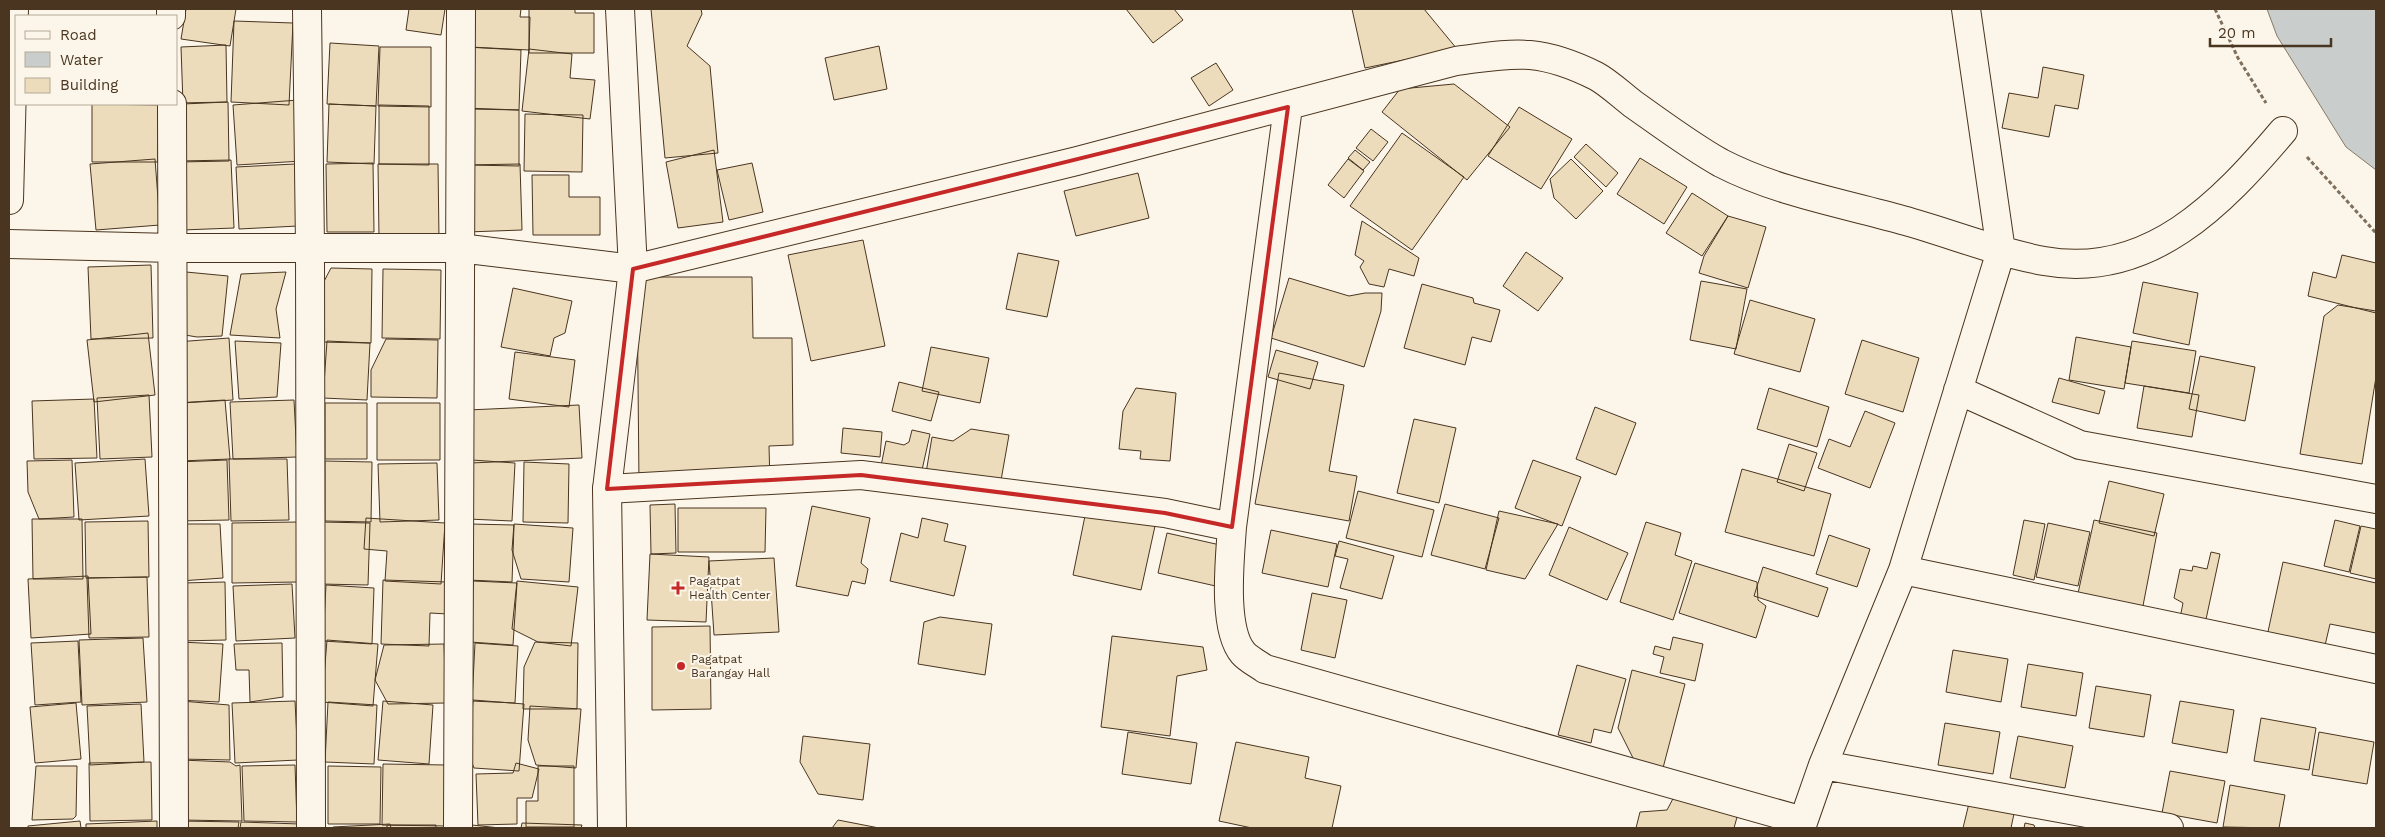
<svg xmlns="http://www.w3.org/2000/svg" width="2385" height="837" font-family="'Work Sans',sans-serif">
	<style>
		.water { fill: #c9cecd; stroke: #887966 }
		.building { fill: #ecdcbc; stroke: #4a3520 }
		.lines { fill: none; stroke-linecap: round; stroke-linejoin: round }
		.street-casing { stroke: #4a3520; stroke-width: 30 }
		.secondary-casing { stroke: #4a3520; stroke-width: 30 }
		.path { stroke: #7f6f5c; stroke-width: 3; stroke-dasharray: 4 2.5; stroke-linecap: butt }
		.street { stroke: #fbf6e9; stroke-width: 28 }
		.secondary { stroke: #fbf6e9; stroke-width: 28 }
		.marked { fill: none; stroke: #c62828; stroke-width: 4; stroke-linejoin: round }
		.poi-dot { fill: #c62828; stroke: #fbf6e9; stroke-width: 2 }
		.labels { text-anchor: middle; stroke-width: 4; stroke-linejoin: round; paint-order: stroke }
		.poi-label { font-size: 12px; fill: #4a3520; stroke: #fbf6e9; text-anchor: start }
	</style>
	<rect width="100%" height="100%" fill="#fbf6e9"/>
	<path class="water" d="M 2267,9 L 2376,9 L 2376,170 L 2346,147 L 2277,36 Z"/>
	<path class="building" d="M 186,9 L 236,9 L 230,46 L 181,39 Z
		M 409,9 L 445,9 L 441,35 L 406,30 Z
		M 471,9 L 521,9 L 520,17 L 530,17 L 529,50 L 470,47 Z
		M 529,9 L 575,9 L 575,13 L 594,13 L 594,53 L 529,53 Z
		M 651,9 L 701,9 L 702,14 L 687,46 L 710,66 L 718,153 L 665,158 Z
		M 1126,9 L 1174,9 L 1183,20 L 1153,43 Z
		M 1352,9 L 1424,9 L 1457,49 L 1365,68 Z
		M 234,21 L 293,23 L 289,105 L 231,102 Z
		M 330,43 L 379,46 L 376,106 L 327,104 Z
		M 226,45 L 227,102 L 183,104 L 181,47 Z
		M 879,46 L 887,89 L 834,100 L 825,58 Z
		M 380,47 L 431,47 L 431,107 L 378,106 Z
		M 466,47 L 521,50 L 519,110 L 464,108 Z
		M 529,49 L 572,54 L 570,78 L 595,80 L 590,119 L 522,111 Z
		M 1216,63 L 1233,90 L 1209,106 L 1191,78 Z
		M 2043,67 L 2084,75 L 2078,109 L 2055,105 L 2049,137 L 2002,128 L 2009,93 L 2038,98 Z
		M 1454,84 L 1510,127 L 1467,180 L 1382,112 L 1400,89 Z
		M 298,100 L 302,161 L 237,165 L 233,105 Z
		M 228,102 L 229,161 L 179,162 L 177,103 Z
		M 92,104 L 158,105 L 158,162 L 92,162 Z
		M 329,104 L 376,106 L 374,164 L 327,162 Z
		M 379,105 L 429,106 L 429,165 L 379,164 Z
		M 1519,107 L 1572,139 L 1541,189 L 1488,156 Z
		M 470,109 L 519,110 L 519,166 L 469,165 Z
		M 525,114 L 583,115 L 582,172 L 524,171 Z
		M 1371,129 L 1388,142 L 1373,161 L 1356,148 Z
		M 1402,133 L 1464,177 L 1412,250 L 1350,206 Z
		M 1586,144 L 1618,173 L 1606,187 L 1574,157 Z
		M 714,150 L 723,222 L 678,228 L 666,162 Z
		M 1355,150 L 1370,162 L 1363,170 L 1348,158 Z
		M 1640,158 L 1687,187 L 1664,224 L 1617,194 Z
		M 155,159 L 160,225 L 96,230 L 90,164 Z
		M 1348,159 L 1364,171 L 1344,198 L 1328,185 Z
		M 1571,159 L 1603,191 L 1576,219 L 1554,198 L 1550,179 Z
		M 231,160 L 234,228 L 182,230 L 179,161 Z
		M 373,163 L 374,232 L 327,232 L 326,164 Z
		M 752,163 L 763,212 L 729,220 L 717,170 Z
		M 295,164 L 298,226 L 239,229 L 236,167 Z
		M 378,164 L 438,164 L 439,239 L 379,239 Z
		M 520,164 L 522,230 L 467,232 L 465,165 Z
		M 1138,173 L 1149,218 L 1076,236 L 1064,191 Z
		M 532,175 L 569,175 L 569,197 L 600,197 L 600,235 L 533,235 Z
		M 1692,193 L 1728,216 L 1702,256 L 1666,233 Z
		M 1728,216 L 1766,227 L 1748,288 L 1699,273 L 1704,256 Z
		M 1362,221 L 1419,258 L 1414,276 L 1389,269 L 1384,287 L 1369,284 L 1360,267 L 1364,261 L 1355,255 Z
		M 863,240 L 885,346 L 811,361 L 788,255 Z
		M 1526,252 L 1563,278 L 1538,311 L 1503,286 Z
		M 1018,253 L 1059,261 L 1047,317 L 1006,309 Z
		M 2342,255 L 2376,263 L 2376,313 L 2308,296 L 2313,272 L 2336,278 Z
		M 151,265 L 153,338 L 91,339 L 88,267 Z
		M 331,268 L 372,269 L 371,343 L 319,342 L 320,289 Z
		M 383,269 L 441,270 L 440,339 L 382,338 Z
		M 186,272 L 228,276 L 222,336 L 197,337 L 179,334 Z
		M 286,272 L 276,309 L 280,338 L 230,335 L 241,274 Z
		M 637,277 L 752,277 L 753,338 L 792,338 L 793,445 L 769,446 L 770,483 L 639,484 Z
		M 1289,278 L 1349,296 L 1365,293 L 1382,293 L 1381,311 L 1364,367 L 1271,338 Z
		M 1701,281 L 1747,289 L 1736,349 L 1690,340 Z
		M 2143,282 L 2198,293 L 2189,345 L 2133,333 Z
		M 1422,284 L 1473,298 L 1474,303 L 1500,310 L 1491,342 L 1472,337 L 1465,365 L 1404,348 Z
		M 513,288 L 572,301 L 565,333 L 554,338 L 550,356 L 501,347 Z
		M 1750,300 L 1815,319 L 1800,372 L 1734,354 Z
		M 2338,305 L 2376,311 L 2376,377 L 2362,464 L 2300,454 L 2324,316 Z
		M 148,333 L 155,395 L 94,402 L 87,340 Z
		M 2076,337 L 2131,347 L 2124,389 L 2069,380 Z
		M 229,338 L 233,400 L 181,403 L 176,342 Z
		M 386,339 L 438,340 L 437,398 L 371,397 L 371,370 Z
		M 1862,340 L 1919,358 L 1903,412 L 1845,394 Z
		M 235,341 L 281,343 L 277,397 L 239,399 Z
		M 327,341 L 370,343 L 367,400 L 323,398 Z
		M 2132,341 L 2196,351 L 2189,393 L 2125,383 Z
		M 931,347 L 989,358 L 980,403 L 922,391 Z
		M 1276,350 L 1318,362 L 1310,389 L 1268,377 Z
		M 515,352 L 575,360 L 569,407 L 509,399 Z
		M 2200,356 L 2255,367 L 2245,421 L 2189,409 Z
		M 1279,373 L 1344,385 L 1329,471 L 1357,476 L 1349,521 L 1255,504 Z
		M 2059,378 L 2105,391 L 2099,414 L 2052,402 Z
		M 899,382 L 939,392 L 931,421 L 892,411 Z
		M 2144,386 L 2199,395 L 2192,437 L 2137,428 Z
		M 1136,388 L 1176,393 L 1170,461 L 1140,459 L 1141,451 L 1119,449 L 1123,411 Z
		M 1769,388 L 1829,407 L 1817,447 L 1757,429 Z
		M 149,395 L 152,457 L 100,459 L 97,398 Z
		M 94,399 L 97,458 L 34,459 L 32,401 Z
		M 225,400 L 230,459 L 180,461 L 176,403 Z
		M 294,400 L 297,457 L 233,459 L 230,402 Z
		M 325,403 L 367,403 L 367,459 L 325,459 Z
		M 377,403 L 440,403 L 440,460 L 377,460 Z
		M 579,405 L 582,458 L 471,463 L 468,410 Z
		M 1595,407 L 1636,423 L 1616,475 L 1576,459 Z
		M 1865,411 L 1895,423 L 1870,488 L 1818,468 L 1829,439 L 1850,447 Z
		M 1414,419 L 1456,428 L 1439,503 L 1397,493 Z
		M 843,428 L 882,432 L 880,457 L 841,453 Z
		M 971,429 L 1009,435 L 1000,486 L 926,473 L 932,437 L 953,441 Z
		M 912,430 L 930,434 L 920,479 L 880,471 L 886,441 L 904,445 L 909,442 Z
		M 1789,444 L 1817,453 L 1804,491 L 1777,482 Z
		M 145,459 L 149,516 L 79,520 L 75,463 Z
		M 229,459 L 287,459 L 289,520 L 231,521 Z
		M 72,460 L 74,517 L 39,519 L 28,492 L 27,461 Z
		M 227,460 L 229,520 L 178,521 L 176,462 Z
		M 472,460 L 515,463 L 512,521 L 468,519 Z
		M 1533,460 L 1581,477 L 1562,526 L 1515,508 Z
		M 325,461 L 372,462 L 371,522 L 325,521 Z
		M 524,462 L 569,464 L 568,523 L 523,522 Z
		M 437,463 L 439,520 L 380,522 L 378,464 Z
		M 1742,469 L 1831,494 L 1814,556 L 1725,532 Z
		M 2109,481 L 2164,494 L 2154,536 L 2099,523 Z
		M 1358,491 L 1434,510 L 1422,557 L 1346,538 Z
		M 675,504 L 676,553 L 651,554 L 650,505 Z
		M 1445,504 L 1499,518 L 1485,569 L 1431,555 Z
		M 812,506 L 870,518 L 861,563 L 868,569 L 865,584 L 852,581 L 848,596 L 796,586 Z
		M 678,508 L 766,508 L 765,552 L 678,552 Z
		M 1086,511 L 1155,526 L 1141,590 L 1073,575 Z
		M 1499,511 L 1558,524 L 1525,579 L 1486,570 Z
		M 366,518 L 445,523 L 441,584 L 385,581 L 387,551 L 364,549 Z
		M 922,518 L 948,524 L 944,541 L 966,546 L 954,596 L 890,581 L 901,533 L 918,538 Z
		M 32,519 L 82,519 L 83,579 L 33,579 Z
		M 2024,520 L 2045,524 L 2034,580 L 2013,575 Z
		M 2094,520 L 2157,533 L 2142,611 L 2077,598 Z
		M 2335,520 L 2360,526 L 2349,572 L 2324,566 Z
		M 148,521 L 149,577 L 86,578 L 85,522 Z
		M 298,522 L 298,582 L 232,583 L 232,523 Z
		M 321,522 L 370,523 L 368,585 L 320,584 Z
		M 1646,522 L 1681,533 L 1675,555 L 1692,561 L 1673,620 L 1620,602 Z
		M 2048,523 L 2090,532 L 2078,586 L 2036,577 Z
		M 179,524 L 220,524 L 223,578 L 180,581 Z
		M 470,524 L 514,525 L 512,582 L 468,580 Z
		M 514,524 L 573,528 L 569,582 L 521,579 L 512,550 Z
		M 2361,526 L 2376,529 L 2376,579 L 2350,573 Z
		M 1569,527 L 1628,553 L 1607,600 L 1549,575 Z
		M 1271,530 L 1337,544 L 1328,587 L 1262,573 Z
		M 1167,533 L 1229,547 L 1220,587 L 1158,573 Z
		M 1829,535 L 1870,549 L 1857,587 L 1816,574 Z
		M 1339,541 L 1394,556 L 1382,599 L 1340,588 L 1348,559 L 1335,556 Z
		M 2211,552 L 2220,554 L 2205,624 L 2180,618 L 2183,603 L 2174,598 L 2180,569 L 2192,571 L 2193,566 L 2207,569 Z
		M 650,554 L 709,557 L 706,622 L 647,620 Z
		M 774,558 L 779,632 L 714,635 L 709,561 Z
		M 2283,562 L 2376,583 L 2376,633 L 2330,624 L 2323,654 L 2266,641 Z
		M 1695,563 L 1757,582 L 1758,600 L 1766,606 L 1756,638 L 1679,613 Z
		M 1763,567 L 1828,588 L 1818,617 L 1754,596 Z
		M 88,576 L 91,634 L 31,638 L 28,579 Z
		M 147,577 L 149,637 L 89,638 L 87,578 Z
		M 383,580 L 448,582 L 448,614 L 430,613 L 429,646 L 381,644 Z
		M 473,581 L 517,583 L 513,645 L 470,642 Z
		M 517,581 L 578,587 L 571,646 L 538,642 L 512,629 Z
		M 225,582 L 226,640 L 179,641 L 181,583 Z
		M 292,584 L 295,638 L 236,641 L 233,586 Z
		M 326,585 L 374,588 L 372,644 L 323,641 Z
		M 1312,593 L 1347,600 L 1335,658 L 1301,650 Z
		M 940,617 L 992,624 L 985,675 L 918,664 L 924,622 Z
		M 710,626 L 711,709 L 652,710 L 652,627 Z
		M 1112,636 L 1203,647 L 1207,670 L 1177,676 L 1170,736 L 1101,727 Z
		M 1673,637 L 1703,644 L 1695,681 L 1660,673 L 1664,657 L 1653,654 L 1655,646 L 1670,650 Z
		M 143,638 L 147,702 L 82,705 L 79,640 Z
		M 327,640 L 378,644 L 373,706 L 322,702 Z
		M 78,641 L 81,702 L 35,705 L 31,643 Z
		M 179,642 L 223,644 L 219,702 L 176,700 Z
		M 535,642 L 578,643 L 577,709 L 523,709 L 524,667 Z
		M 282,643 L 283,697 L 250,702 L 249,670 L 236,670 L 234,644 Z
		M 475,643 L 518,646 L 515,703 L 472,701 Z
		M 444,644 L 446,703 L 388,704 L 375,680 L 384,645 Z
		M 1953,650 L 2008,659 L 2001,702 L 1946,692 Z
		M 2028,664 L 2083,673 L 2076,716 L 2021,707 Z
		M 1577,665 L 1626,679 L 1611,733 L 1594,729 L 1591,743 L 1558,735 Z
		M 1632,670 L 1685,684 L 1663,768 L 1634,760 L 1618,728 Z
		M 2096,686 L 2151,695 L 2144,737 L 2089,728 Z
		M 473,700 L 524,704 L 519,771 L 474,768 L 469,755 Z
		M 181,701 L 229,705 L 230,760 L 179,759 Z
		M 295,701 L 298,760 L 235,763 L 232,703 Z
		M 383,701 L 433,705 L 429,764 L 378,760 Z
		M 2180,701 L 2234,710 L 2227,753 L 2172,743 Z
		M 328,702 L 377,705 L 374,764 L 325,762 Z
		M 76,703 L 81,759 L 35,763 L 30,707 Z
		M 141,704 L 144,762 L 90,765 L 87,706 Z
		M 530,706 L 581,709 L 576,768 L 536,765 L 528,740 Z
		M 2261,718 L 2316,728 L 2309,770 L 2254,761 Z
		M 1945,723 L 2000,732 L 1993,774 L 1938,765 Z
		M 1128,732 L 1197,743 L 1191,784 L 1122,774 Z
		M 2319,732 L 2374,742 L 2367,784 L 2312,775 Z
		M 803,736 L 870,744 L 863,800 L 818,794 L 800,762 Z
		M 2018,736 L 2073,746 L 2065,788 L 2010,778 Z
		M 1236,742 L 1309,757 L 1305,778 L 1341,786 L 1332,828 L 1252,828 L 1219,821 Z
		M 181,760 L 230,762 L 236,766 L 240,765 L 242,821 L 181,820 Z
		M 151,762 L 152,820 L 90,821 L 89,763 Z
		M 516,763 L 539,769 L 532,798 L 517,798 L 517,824 L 478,825 L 476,774 L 513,773 Z
		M 383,764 L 446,765 L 445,826 L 382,825 Z
		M 295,765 L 297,822 L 244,821 L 242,766 Z
		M 36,766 L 77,766 L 76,816 L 73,819 L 32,820 Z
		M 328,766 L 381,767 L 380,824 L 328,824 Z
		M 538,766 L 574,766 L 574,827 L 526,827 L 526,801 L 538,801 Z
		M 2170,771 L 2225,781 L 2217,823 L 2162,813 Z
		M 2230,785 L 2285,795 L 2279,828 L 2223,827 Z
		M 1676,793 L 1739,810 L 1734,828 L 1636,828 L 1640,812 L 1667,810 Z
		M 1971,795 L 2016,804 L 2011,828 L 1963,828 Z
		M 838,820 L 879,828 L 832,828 Z
		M 80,821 L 81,828 L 28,828 L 28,826 Z
		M 157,821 L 157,828 L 86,828 L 86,824 Z
		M 180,821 L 239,822 L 238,828 L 180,828 Z
		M 241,822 L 300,824 L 300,828 L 240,828 Z
		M 522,823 L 582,825 L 581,828 L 521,828 Z
		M 2025,823 L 2034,825 L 2035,828 L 2024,828 Z
		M 390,824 L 391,828 L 333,828 L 333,827 Z
		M 387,825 L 436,825 L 436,828 L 387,828 Z
		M 472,825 L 500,828 L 471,828 Z"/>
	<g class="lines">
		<g class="street-casing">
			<path id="street" d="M 171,9 L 171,16
				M 307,9 L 310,247 L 311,828
				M 172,104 L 174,828
				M 9,200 L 14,9
				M 9,244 L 173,248 L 460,248 L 633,269 L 1077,161 L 1456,61 C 1481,58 1505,53 1530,55 C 1552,57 1576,66 1596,76 C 1609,83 1621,95 1633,104 C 1660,123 1692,147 1721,163 C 1777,192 1842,203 1902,220 C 1950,233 1995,252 2044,261 C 2149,280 2222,203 2283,131
				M 1958,390 L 2080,445 L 2376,499
				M 607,489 L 861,475 L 1165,513 L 1232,527 L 1288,107
				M 1232,527 C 1230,558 1222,628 1243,653 C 1248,659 1258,664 1265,669 L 1803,821
				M 1903,570 L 2376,669
				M 1823,765 L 2169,828
				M 458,828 L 461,9
				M 1801,828 L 1823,765 L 1903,570 L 2001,251 L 1966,9"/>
		</g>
		<g class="secondary-casing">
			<path id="secondary" d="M 612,828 L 607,489 L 633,269 L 620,9"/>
		</g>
		<path class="path" d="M 2215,9 L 2238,58 L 2266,103
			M 2307,157 L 2376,233"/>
		<use href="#street" class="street"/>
		<use href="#secondary" class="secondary"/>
	</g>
	<path class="marked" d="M 1288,107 L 1232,527 L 1165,513 L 861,475 L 607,489 L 633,269 Z"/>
	<g class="poi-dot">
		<path d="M675.5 580.5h5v5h5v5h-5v5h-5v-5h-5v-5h5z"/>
		<circle cx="681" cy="666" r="5"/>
	</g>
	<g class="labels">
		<g class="poi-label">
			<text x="689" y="585">Pagatpat<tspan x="689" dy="14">Health Center</tspan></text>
			<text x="691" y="663">Pagatpat<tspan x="691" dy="14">Barangay Hall</tspan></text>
		</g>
	</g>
	<rect width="2385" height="837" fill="none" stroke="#4a3520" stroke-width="20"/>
	<rect x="15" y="15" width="162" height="90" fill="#fbf6e9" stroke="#b4a999"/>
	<rect x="25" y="31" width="25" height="8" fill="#fbf6e9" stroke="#b4a999"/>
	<text x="60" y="40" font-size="15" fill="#4a3520">Road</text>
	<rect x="25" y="52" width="25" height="15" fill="#c9cecd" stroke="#b4a999"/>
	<text x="60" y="65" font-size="15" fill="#4a3520">Water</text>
	<rect x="25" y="78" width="25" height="15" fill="#ecdcbc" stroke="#b4a999"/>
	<text x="60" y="90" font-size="15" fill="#4a3520">Building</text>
	<path d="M2210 38v8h121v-8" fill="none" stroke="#4a3520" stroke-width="2.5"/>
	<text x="2218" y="38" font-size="15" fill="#4a3520" stroke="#fbf6e9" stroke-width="4" paint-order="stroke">20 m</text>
</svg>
